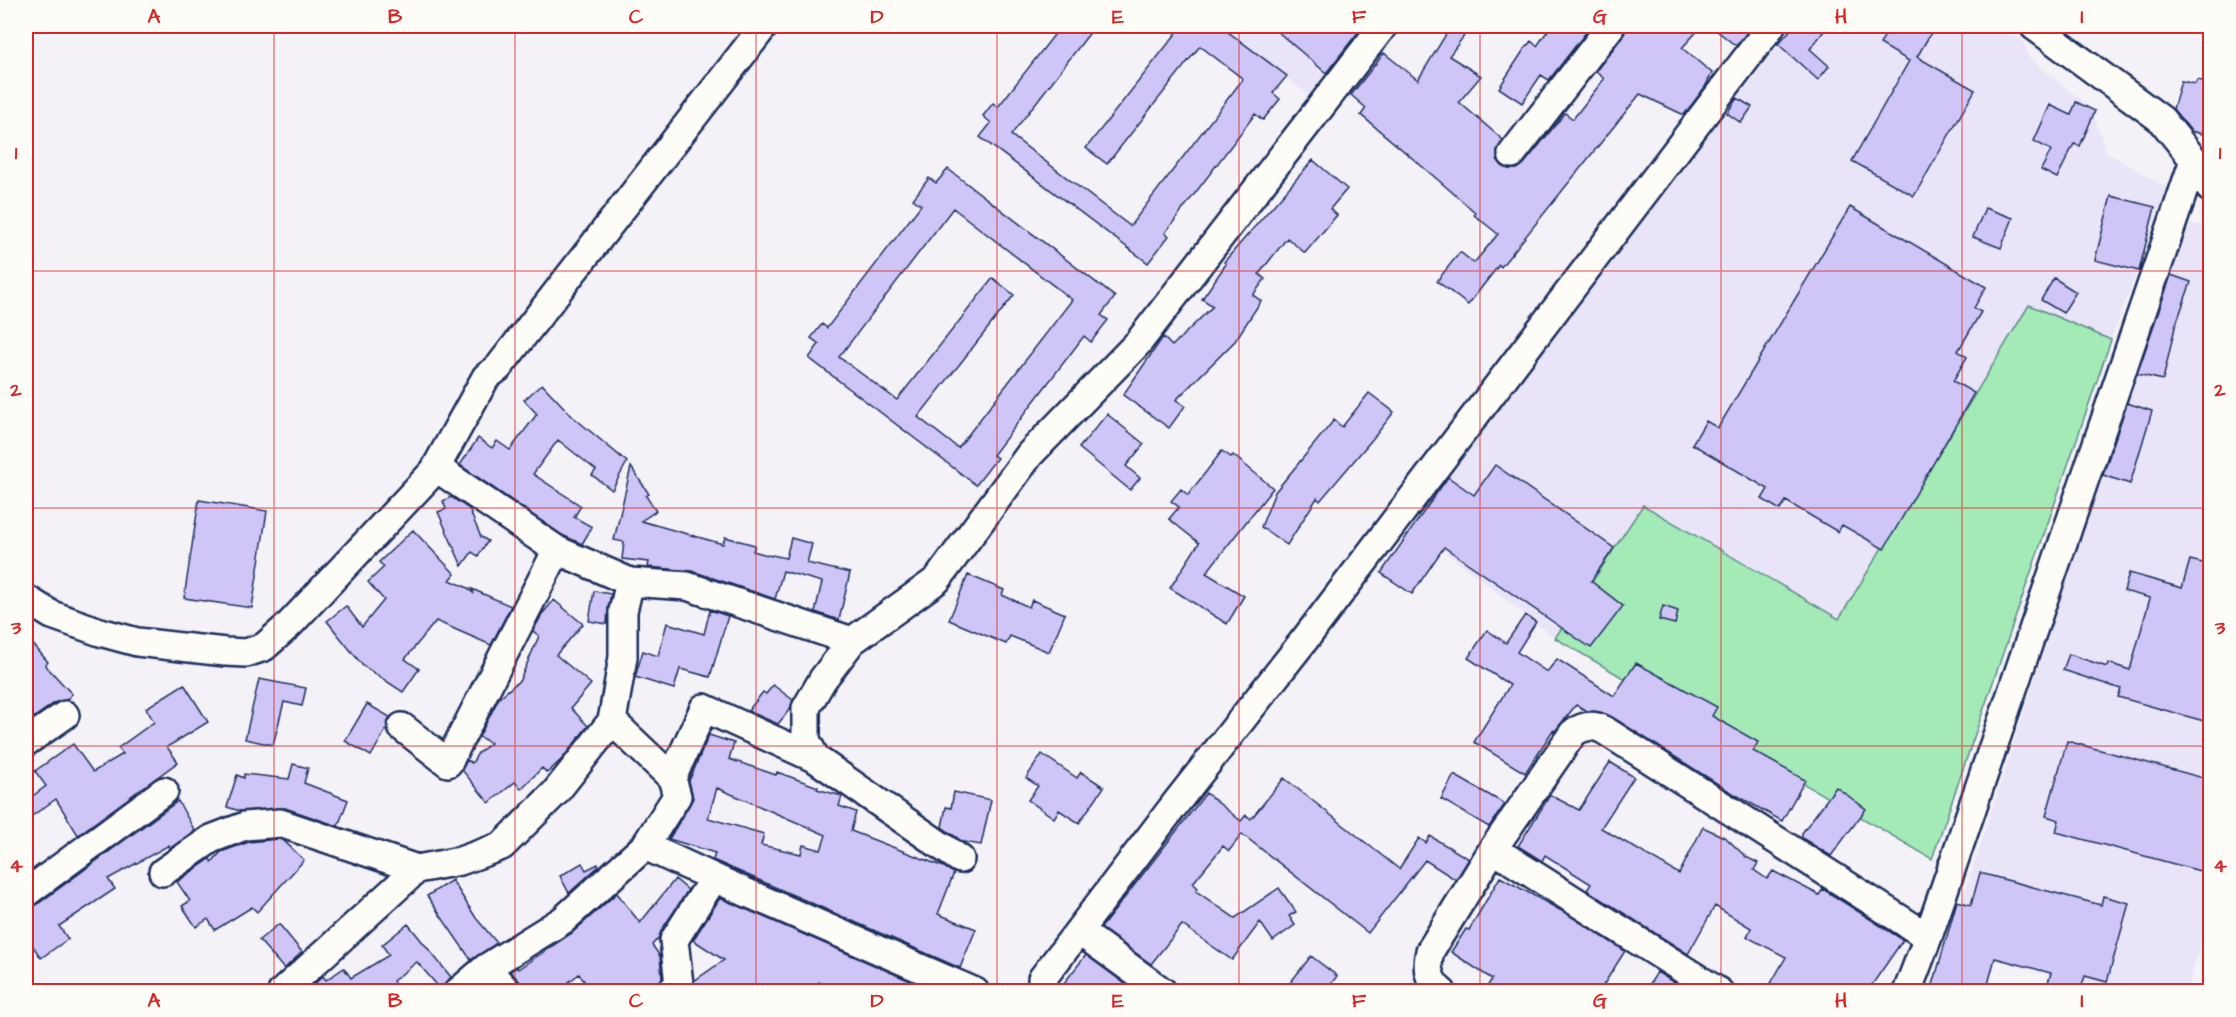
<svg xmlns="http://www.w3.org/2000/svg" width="2236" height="1017" font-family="'Architects Daughter',sans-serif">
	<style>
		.built { fill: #e9e4f7 }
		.green { fill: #a3eab7; stroke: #5f8c8a; stroke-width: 1.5 }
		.building { fill: #cfc5f7; stroke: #1b2f5e; stroke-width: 1.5; fill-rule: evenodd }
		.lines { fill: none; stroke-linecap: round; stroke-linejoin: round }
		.minor-casing { stroke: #1b2f5e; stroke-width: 32 }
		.minor { stroke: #fdfcf7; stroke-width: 27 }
		.grid { fill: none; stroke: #d62828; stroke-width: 1.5; stroke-opacity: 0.55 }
		.neatline { fill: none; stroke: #d62828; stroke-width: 2 }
		.grid-label { font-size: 20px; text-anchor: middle; font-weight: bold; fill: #d62828 }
	</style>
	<rect width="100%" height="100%" fill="#f4f1f7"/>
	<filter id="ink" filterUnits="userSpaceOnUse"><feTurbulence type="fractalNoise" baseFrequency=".0167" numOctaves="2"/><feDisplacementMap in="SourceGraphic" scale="12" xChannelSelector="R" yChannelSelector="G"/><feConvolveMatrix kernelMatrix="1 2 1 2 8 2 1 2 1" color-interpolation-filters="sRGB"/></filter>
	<g filter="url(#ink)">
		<path class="built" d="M 1220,26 L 1365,26 L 1310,96 Z
			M 1789,26 L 1999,26 L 2024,42 L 2028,57 L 2091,108 L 2106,152 L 2167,188 L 2111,340 L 2029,305 L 1839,619 L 1643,505 L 1555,638 L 1408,522 Z
			M 2183,225 L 2209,225 L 2210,227 L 2210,906 L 2187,991 L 2102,991 L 1948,944 Z"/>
		<path class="green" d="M 2029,305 L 2111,340 L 1932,859 L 1555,638 L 1643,505 L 1839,619 Z"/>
		<path class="building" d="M 1061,26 L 1095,26 L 1011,135 L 1130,226 L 1243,79 L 1200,46 L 1107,164 L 1086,148 L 1182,26 L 1220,26 L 1287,76 L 1273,93 L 1280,99 L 1263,120 L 1255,114 L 1165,233 L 1169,236 L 1148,263 L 980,137 L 991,123 L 983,116 L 993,103 L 998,107 Z
			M 1271,26 L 1363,26 L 1326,73 Z
			M 1451,26 L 1464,36 L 1449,56 L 1481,76 L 1459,102 L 1503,140 L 1497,151 L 1497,159 L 1502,166 L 1509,169 L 1517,169 L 1524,164 L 1565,113 L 1573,119 L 1604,79 L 1596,71 L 1623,36 L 1626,26 L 1702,26 L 1682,48 L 1712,73 L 1705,87 L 1684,115 L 1640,94 L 1501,267 L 1499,265 L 1468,305 L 1437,281 L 1460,252 L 1474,263 L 1498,234 L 1474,215 L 1476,213 L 1437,179 L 1361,115 L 1366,108 L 1351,95 L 1384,53 L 1418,80 Z
			M 1551,26 L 1591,26 L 1549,80 L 1541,75 L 1522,103 L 1499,88 L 1523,51 L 1531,41 L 1537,46 Z
			M 1711,26 L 1752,26 L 1736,46 Z
			M 1794,26 L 1828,26 L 1810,49 L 1829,66 L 1818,80 L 1778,44 Z
			M 1890,26 L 1935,26 L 1917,57 L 1975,90 L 1914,196 L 1852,161 L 1909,61 L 1880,44 Z
			M 2197,80 L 2211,83 L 2211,104 L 2202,134 L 2191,131 L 2173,109 L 2181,81 L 2195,84 Z
			M 1737,98 L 1752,107 L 1741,123 L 1727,113 Z
			M 2076,102 L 2095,111 L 2080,146 L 2074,144 L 2057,178 L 2041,170 L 2051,150 L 2034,141 L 2050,105 L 2071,115 Z
			M 1313,160 L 1347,189 L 1330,209 L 1337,215 L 1305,253 L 1287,238 L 1259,274 L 1265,279 L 1253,295 L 1261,301 L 1235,341 L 1176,400 L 1185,406 L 1169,428 L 1123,395 L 1163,337 L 1172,346 L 1213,306 L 1202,299 L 1226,264 L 1224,262 Z
			M 948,169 L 1115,297 L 1101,315 L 1108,320 L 1091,342 L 1084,336 L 993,455 L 997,458 L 976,485 L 809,358 L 819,344 L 811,338 L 822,324 L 827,328 L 921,205 L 913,199 L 929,178 L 936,183 ZM 953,208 L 1072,300 L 958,448 L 918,417 L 1014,295 L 993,278 L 897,400 L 839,357 Z
			M 2111,196 L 2155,207 L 2139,271 L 2095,260 Z
			M 1850,207 L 1986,287 L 1974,308 L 1981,312 L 1958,351 L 1967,357 L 1953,381 L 1974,393 L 1884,549 L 1842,525 L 1838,532 L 1786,501 L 1780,510 L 1762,499 L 1768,489 L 1692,444 L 1706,421 L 1718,428 Z
			M 1985,208 L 2013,218 L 2001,248 L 1973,237 Z
			M 2171,275 L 2191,282 L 2175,327 L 2163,380 L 2137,374 Z
			M 2054,278 L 2076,292 L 2063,313 L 2041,300 Z
			M 542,384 L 572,416 L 627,462 L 612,490 L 592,475 L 596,470 L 558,440 L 533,474 L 581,506 L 574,517 L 592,527 L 582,544 L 562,535 L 460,465 L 478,438 L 492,448 L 497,441 L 510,450 L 537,414 L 524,400 Z
			M 1369,393 L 1394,412 L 1375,436 L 1320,501 L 1317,498 L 1287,545 L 1261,527 L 1275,492 L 1334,420 L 1342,427 Z
			M 2127,403 L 2152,411 L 2130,484 L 2103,475 Z
			M 1107,414 L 1144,444 L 1126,466 L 1140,478 L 1130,490 L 1079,448 Z
			M 1222,451 L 1231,457 L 1233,455 L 1273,488 L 1206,573 L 1244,596 L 1227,624 L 1170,588 L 1199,543 L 1169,519 L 1179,507 L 1171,501 L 1181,489 L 1188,495 Z
			M 1495,465 L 1614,548 L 1591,581 L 1623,606 L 1591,648 L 1444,547 L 1412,594 L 1381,573 L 1448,477 L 1474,495 Z
			M 631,467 L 649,494 L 646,496 L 656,511 L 641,521 L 723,544 L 725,537 L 755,545 L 753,551 L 771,556 L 772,555 L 786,558 L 791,538 L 812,544 L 807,563 L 850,573 L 839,620 L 815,612 L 822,582 L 783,571 L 775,599 L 692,571 L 648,567 L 649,562 L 622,559 L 624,542 L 614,540 Z
			M 451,497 L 469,509 L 481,537 L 488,541 L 478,556 L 472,552 L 462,566 L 438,512 L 446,509 L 443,501 Z
			M 199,500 L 267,511 L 252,608 L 184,598 Z
			M 413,530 L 455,574 L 450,580 L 468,588 L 474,594 L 472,589 L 511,606 L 491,645 L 436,621 L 405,659 L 419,669 L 403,692 L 363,666 L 327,621 L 346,606 L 362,627 L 384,600 L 368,582 L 384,567 L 379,562 Z
			M 2190,560 L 2211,565 L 2211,723 L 2118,697 L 2121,689 L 2063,670 L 2069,654 L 2107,667 L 2108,663 L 2130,670 L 2150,598 L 2124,591 L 2129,573 L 2182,588 Z
			M 968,575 L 1004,590 L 1002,595 L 1029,607 L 1032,600 L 1065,614 L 1049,652 L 1010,636 L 1006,644 L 949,620 Z
			M 594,591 L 611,594 L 608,608 L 607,624 L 589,621 Z
			M 554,600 L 583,624 L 556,655 L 591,684 L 571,708 L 588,726 L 562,759 L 547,773 L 542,768 L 521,789 L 515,782 L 489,803 L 462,770 L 467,760 L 472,763 L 478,753 L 491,743 L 479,737 L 499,698 L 520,680 L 539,636 L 533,631 L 543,613 Z
			M 1663,606 L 1678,611 L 1675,624 L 1659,620 Z
			M 710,610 L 728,616 L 710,677 L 680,669 L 674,689 L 635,677 L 643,651 L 658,656 L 667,623 L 704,634 Z
			M 1525,615 L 1536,622 L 1517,652 L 1547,672 L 1557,659 L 1614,696 L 1636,663 L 1717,707 L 1712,716 L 1758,742 L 1753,751 L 1805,780 L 1782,821 L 1729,791 L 1612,717 L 1600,712 L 1587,711 L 1576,705 L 1555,731 L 1553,730 L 1525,773 L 1474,742 L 1510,685 L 1468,658 L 1487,630 L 1506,643 Z
			M 26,636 L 48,662 L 45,665 L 72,694 L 66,700 L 56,702 L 26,723 Z
			M 259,679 L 306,688 L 302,706 L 284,702 L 273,745 L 245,739 Z
			M 184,684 L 208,722 L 167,747 L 178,762 L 78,835 L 56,799 L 26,820 L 26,801 L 46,786 L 35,771 L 73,744 L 93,772 L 123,754 L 118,748 L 154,722 L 146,708 Z
			M 773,685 L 793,700 L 790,709 L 778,724 L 748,711 L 763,692 L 766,694 Z
			M 367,704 L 390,717 L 387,728 L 371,756 L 345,741 Z
			M 709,735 L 734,743 L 729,759 L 776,775 L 777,772 L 818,787 L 817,789 L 842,796 L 839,806 L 856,812 L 851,831 L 944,867 L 954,873 L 938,914 L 976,929 L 960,968 L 713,860 L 715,853 L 669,839 L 690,804 L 693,798 L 689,781 ZM 717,788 L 826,835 L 821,850 L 803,845 L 801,854 L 761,845 L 764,834 L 708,818 Z
			M 2067,741 L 2211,780 L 2211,874 L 2056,832 L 2059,820 L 2046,816 Z
			M 1042,754 L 1077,778 L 1081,772 L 1104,787 L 1079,823 L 1059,810 L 1054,818 L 1028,800 L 1038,786 L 1026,778 Z
			M 1610,762 L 1634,777 L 1601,828 L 1679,874 L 1703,827 L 1726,838 L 1746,857 L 1758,863 L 1754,870 L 1767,879 L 1773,871 L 1819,895 L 1823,889 L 1903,940 L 1867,992 L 1766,992 L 1786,957 L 1747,937 L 1751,928 L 1715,906 L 1688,954 L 1587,890 L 1591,884 L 1545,855 L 1542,861 L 1518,846 L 1550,795 L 1579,810 Z
			M 293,764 L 308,768 L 304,783 L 348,800 L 338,826 L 285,808 L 240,811 L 227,807 L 237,775 L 244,778 L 244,774 L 289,779 Z
			M 1454,775 L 1505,804 L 1489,827 L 1441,799 Z
			M 1284,778 L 1399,869 L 1419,838 L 1426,843 L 1430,836 L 1469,859 L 1456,880 L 1425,860 L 1368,933 L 1242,834 L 1229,851 L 1223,846 L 1193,883 L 1198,888 L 1196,891 L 1235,918 L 1279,888 L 1296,912 L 1289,916 L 1295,925 L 1273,941 L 1260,922 L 1232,960 L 1182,925 L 1151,964 L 1101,928 L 1206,793 L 1241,821 L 1246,815 L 1251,819 Z
			M 1836,787 L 1866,809 L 1831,856 L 1802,838 L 1802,833 Z
			M 954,792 L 991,800 L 981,845 L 963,842 L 942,827 L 946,807 L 951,808 Z
			M 178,801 L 195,831 L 170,848 L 169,845 L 108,879 L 115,889 L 59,926 L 68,939 L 41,958 L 26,936 L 26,908 L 35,906 Z
			M 278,839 L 283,840 L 304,860 L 257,912 L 252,907 L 215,930 L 208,919 L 196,927 L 182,906 L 190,901 L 177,882 L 210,859 L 212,862 L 221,852 L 249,842 Z
			M 582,863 L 586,870 L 598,864 L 599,866 L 569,893 L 560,876 Z
			M 1980,873 L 2101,905 L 2103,896 L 2129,903 L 2107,982 L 2085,976 L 2080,992 L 2045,992 L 2051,973 L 1995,958 L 1986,992 L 1931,992 L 1957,901 L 1971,905 Z
			M 1500,877 L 1569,915 L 1625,951 L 1599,992 L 1484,992 L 1492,979 L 1451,952 L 1466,929 L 1469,930 Z
			M 675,879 L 688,890 L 661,931 L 659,937 L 652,945 L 660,956 L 662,978 L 655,987 L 655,992 L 592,992 L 579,974 L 556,992 L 523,992 L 520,982 L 510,971 L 517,967 L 518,969 L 572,933 L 617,893 L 640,923 Z
			M 452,880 L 476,918 L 497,943 L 471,960 L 427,896 Z
			M 720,898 L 931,990 L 933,992 L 833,992 L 819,982 L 814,992 L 692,992 L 694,981 L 724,960 L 693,940 Z
			M 279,924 L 302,952 L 284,969 L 259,940 Z
			M 408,924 L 451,977 L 443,986 L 443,992 L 417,962 L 393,981 L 395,985 L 385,992 L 306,992 L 323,976 L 326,980 L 344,968 L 351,978 L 389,955 L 382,945 Z
			M 1086,955 L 1132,989 L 1129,992 L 1057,992 Z
			M 1311,956 L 1337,976 L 1325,992 L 1283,992 Z
			M 1657,972 L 1689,992 L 1645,992 Z"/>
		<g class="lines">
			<g class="minor-casing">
				<path id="minor" d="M 2034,26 L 2162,120 L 2194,160 L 2210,188
					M 1512,154 L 1611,26
					M 434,471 L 486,377 L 498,368 L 764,26
					M 26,599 L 52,615 L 100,632 L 137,642 L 225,652 L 246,653 L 264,647 L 290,624 L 434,471 L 441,471 L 557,550 L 630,582
					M 612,721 L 623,657 L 623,611 L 630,582 L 687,586 L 852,641
					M 402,727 L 448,763 L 557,550
					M 26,742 L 65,715
					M 672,778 L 704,708 L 816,759
					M 645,846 L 745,892 L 975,992
					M 1493,849 L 1719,992
					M 960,859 L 816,759 L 806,740 L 806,708 L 823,679 L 852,641 L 937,580 L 1030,454 L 1138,343 L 1383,26
					M 163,872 L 211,839 L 245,826 L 280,823 L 417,869
					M 26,893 L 164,791
					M 1079,931 L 1163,992
					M 486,968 L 508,992
					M 1042,979 L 1176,803 L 1309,634 L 1771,26
					M 282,992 L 417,869 L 460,861 L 502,846 L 555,793 L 612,721 L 672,778 L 677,796 L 645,846 L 563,920 L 486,968 L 458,992
					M 670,992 L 679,984 L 674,940 L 714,878
					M 1442,992 C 1428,981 1426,967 1430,951 L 1493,849 L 1573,733 C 1583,726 1593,724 1604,730 L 1928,937
					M 1907,992 L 1928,937 L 2194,160"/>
			</g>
			<use href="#minor" class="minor"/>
		</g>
	</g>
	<path class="grid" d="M 274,26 L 274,992M 515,26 L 515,992M 756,26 L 756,992M 997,26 L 997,992M 1239,26 L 1239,992M 1480,26 L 1480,992M 1721,26 L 1721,992M 1962,26 L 1962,992M 26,271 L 2210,271M 26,508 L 2210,508M 26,746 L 2210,746"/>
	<rect width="2236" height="1017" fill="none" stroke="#fdfcf7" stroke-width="66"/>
	<rect x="33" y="33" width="2170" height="951" class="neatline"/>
	<g class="grid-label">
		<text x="154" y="23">A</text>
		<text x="395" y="23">B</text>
		<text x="636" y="23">C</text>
		<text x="877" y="23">D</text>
		<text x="1118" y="23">E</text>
		<text x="1359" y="23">F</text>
		<text x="1600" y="23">G</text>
		<text x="1841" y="23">H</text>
		<text x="2082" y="23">I</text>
		<text x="16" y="159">1</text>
		<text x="2220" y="159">1</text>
		<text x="16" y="396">2</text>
		<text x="2220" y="396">2</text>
		<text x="16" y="634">3</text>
		<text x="2220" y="634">3</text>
		<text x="16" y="872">4</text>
		<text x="2220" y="872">4</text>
		<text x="154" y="1007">A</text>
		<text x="395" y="1007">B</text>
		<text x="636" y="1007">C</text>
		<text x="877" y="1007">D</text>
		<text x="1118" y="1007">E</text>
		<text x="1359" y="1007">F</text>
		<text x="1600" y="1007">G</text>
		<text x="1841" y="1007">H</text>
		<text x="2082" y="1007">I</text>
	</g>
</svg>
